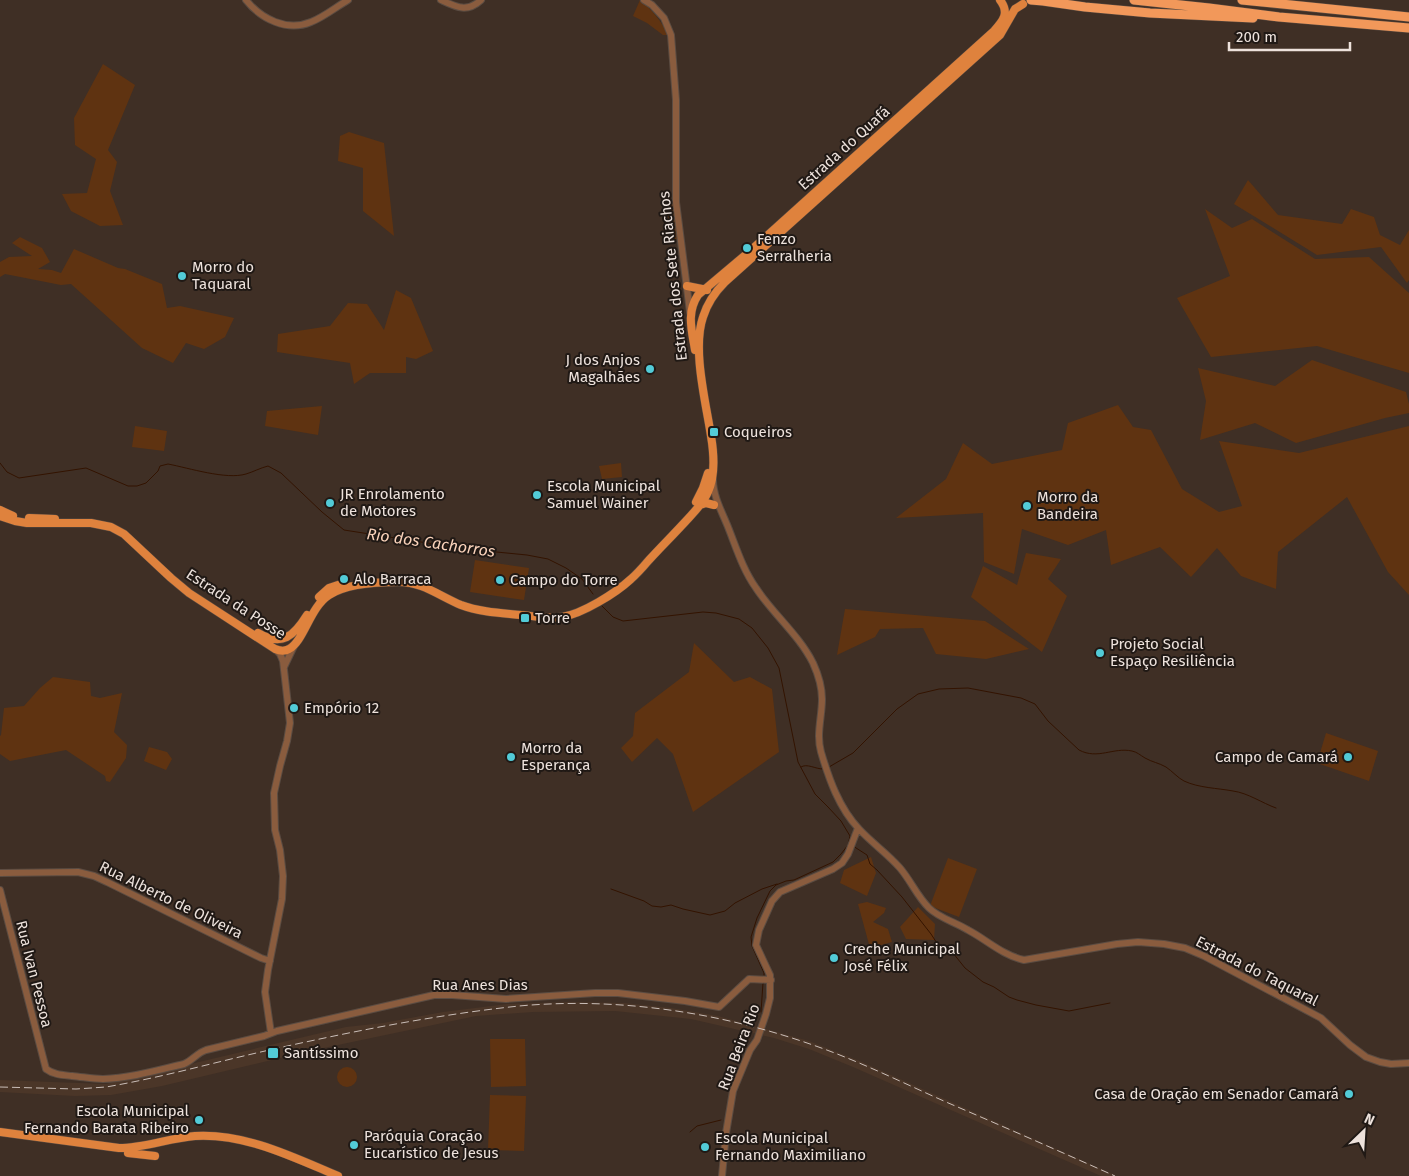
<svg xmlns="http://www.w3.org/2000/svg" width="1409" height="1176" font-family="'Fira Sans',sans-serif">
	<style>
		.built { fill: #4b3628 }
		.green { fill: #5f3311 }
		.lines { fill: none; stroke-linecap: round; stroke-linejoin: round }
		.stream { stroke: #331300; stroke-width: 1 }
		.tertiary-casing { stroke: #5b4c42; stroke-width: 8 }
		.primary-casing { stroke: #5b4c42; stroke-width: 9 }
		.motorway-casing { stroke: #5b4c42; stroke-width: 10 }
		.tertiary { stroke: #8a5c3e; stroke-width: 6 }
		.primary { stroke: #df823d; stroke-width: 8 }
		.motorway { stroke: #f2985a; stroke-width: 9 }
		.rail { stroke: #cabeb8; stroke-width: 1; stroke-dasharray: 8 4; stroke-linecap: butt }
		.poi-dot { fill: #52cbd7; stroke: #201915; stroke-width: 2 }
		.labels { text-anchor: middle; stroke-width: 4; stroke-linejoin: round; paint-order: stroke }
		.street-label { font-size: 15px; fill: #ede2dc; stroke: #201915 }
		.poi-label { font-size: 15px; fill: #ede2dc; stroke: #201915; text-anchor: start }
		.water-label { font-size: 16px; font-style: italic; fill: #fad3bb; stroke: #201915 }
	</style>
	<rect width="100%" height="100%" fill="#3f2f25"/>
	<path class="built" d="M 568,1002 L 624,1003 L 671,1008 L 718,1016 L 809,1041 L 862,1062 L 1117,1176 L 1101,1176 L 853,1067 L 809,1049 L 774,1038 L 691,1019 L 615,1011 L 533,1012 L 476,1016 L 314,1050 L 162,1086 L 111,1095 L 75,1096 L 0,1092 L 0,1080 L 106,1084 L 346,1027 L 383,1023 L 443,1012 L 507,1004 Z"/>
	<path class="green" d="M 640,0 C 652,10 661,20 668,35 L 663,35 L 647,23 L 633,16 Z
		M 103,64 L 135,85 L 108,150 L 117,162 L 110,191 L 123,225 L 100,226 L 71,211 L 62,194 L 87,193 L 96,159 L 75,145 L 74,118 Z
		M 349,132 L 384,143 L 394,236 L 363,211 L 363,168 L 338,161 L 340,136 Z
		M 1248,180 L 1278,215 L 1342,224 L 1351,209 L 1374,217 L 1380,235 L 1400,245 L 1409,230 L 1409,280 L 1407,283 L 1381,247 L 1317,255 L 1234,204 Z
		M 666,202 L 675,204 L 678,239 L 671,239 Z
		M 1205,209 L 1232,228 L 1252,219 L 1315,259 L 1369,257 L 1409,293 L 1409,373 L 1317,346 L 1211,357 L 1177,298 L 1230,276 Z
		M 20,237 L 42,248 L 50,262 L 38,269 L 52,270 L 61,273 L 74,249 L 118,268 L 125,269 L 162,284 L 167,308 L 180,306 L 234,318 L 225,337 L 204,349 L 186,343 L 173,363 L 142,348 L 71,284 L 61,285 L 5,274 L 0,277 L 0,262 L 9,257 L 32,256 L 12,243 Z
		M 396,290 L 411,298 L 433,351 L 416,359 L 406,357 L 406,373 L 370,373 L 354,384 L 350,363 L 277,352 L 278,334 L 330,326 L 348,303 L 367,304 L 384,330 Z
		M 1312,360 L 1406,392 L 1409,404 L 1409,413 L 1385,418 L 1296,443 L 1255,423 L 1200,440 L 1206,401 L 1198,368 L 1275,386 Z
		M 1118,405 L 1133,427 L 1151,430 L 1182,489 L 1219,512 L 1242,506 L 1219,441 L 1299,453 L 1409,426 L 1409,595 L 1388,572 L 1347,497 L 1278,552 L 1276,589 L 1241,576 L 1217,548 L 1191,577 L 1160,547 L 1111,565 L 1106,530 L 1068,545 L 1022,529 L 1014,574 L 984,562 L 983,513 L 896,518 L 946,479 L 963,443 L 992,464 L 1062,450 L 1068,423 Z
		M 322,406 L 318,435 L 265,426 L 267,411 Z
		M 135,426 L 167,431 L 164,451 L 132,447 Z
		M 621,463 L 622,477 L 602,479 L 599,466 Z
		M 1026,553 L 1061,559 L 1048,579 L 1067,596 L 1042,652 L 971,597 L 983,566 L 1017,585 Z
		M 475,560 L 529,568 L 524,600 L 470,592 Z
		M 845,609 L 985,621 L 1029,649 L 986,659 L 936,654 L 923,628 L 880,629 L 875,637 L 837,655 Z
		M 694,643 L 734,682 L 750,677 L 772,689 L 779,752 L 693,812 L 673,754 L 657,738 L 632,762 L 621,748 L 633,736 L 635,713 L 689,672 Z
		M 53,677 L 90,682 L 91,696 L 100,698 L 122,693 L 114,732 L 127,745 L 126,758 L 110,782 L 106,781 L 105,776 L 66,750 L 10,761 L 0,754 L 0,736 L 1,735 L 4,708 L 24,706 L 40,688 Z
		M 1326,733 L 1378,751 L 1369,781 L 1317,763 Z
		M 149,747 L 167,752 L 172,759 L 166,770 L 144,761 Z
		M 871,857 L 876,873 L 867,896 L 840,883 L 844,870 Z
		M 948,858 L 977,869 L 959,917 L 930,906 Z
		M 867,902 L 886,908 L 884,913 L 873,922 L 888,929 L 892,942 L 870,948 L 858,904 Z
		M 918,907 L 935,924 L 934,940 L 906,939 L 900,927 Z
		M 490,1039 L 525,1039 L 526,1086 L 491,1087 Z
		M337 1077a10 10 0 1 1 20 0a10 10 0 1 1-20 0Z
		M 490,1095 L 526,1096 L 524,1151 L 488,1150 Z"/>
	<g class="lines">
		<path class="stream" d="M 0,463 L 7,472 L 19,478 L 86,468 L 128,486 L 137,486 L 146,483 L 158,471 L 160,466 L 168,464 C 189,468 226,480 246,474 C 253,472 260,468 268,466 L 281,473 L 322,512 L 344,530 L 466,549 L 527,555 L 548,559 L 566,568 L 582,579 L 593,594
			M 602,606 L 613,617 L 623,621 L 703,612 L 716,613 L 739,619 L 752,628 L 768,648 L 779,668 L 798,762 L 815,794 L 828,807 L 841,821 L 850,836 L 848,845 L 841,854 L 833,862 L 794,880 L 786,881 L 776,885 L 770,891 L 757,918 L 751,937 L 752,946 L 764,973 L 764,976
			M 801,767 C 807,763 815,769 823,769
			M 829,767 L 853,753 L 897,709 L 918,694 L 939,689 L 968,688 L 1021,698 L 1035,704 L 1048,721 L 1079,750 C 1098,760 1113,747 1132,751 C 1137,752 1140,755 1145,758 C 1152,762 1159,763 1166,767 C 1172,771 1178,778 1184,781 C 1199,788 1217,788 1233,791 C 1248,793 1262,803 1276,808
			M 853,846 L 867,855 L 870,864 L 877,870 L 902,897 L 931,934 L 942,951 L 953,953 L 965,968 L 983,982 L 994,987 L 1009,997 L 1017,1000 L 1036,1005 L 1069,1011 L 1110,1003
			M 611,889 L 644,901 L 652,906 L 661,907 L 671,905 L 683,909 L 710,915 L 725,911 L 735,903 L 762,889 L 777,884
			M 761,1012 L 763,983
			M 690,1132 L 697,1126 L 721,1120"/>
		<g class="tertiary-casing">
			<path id="tertiary" d="M 246,0 C 261,19 287,32 311,22 C 324,17 336,7 348,0
				M 441,0 C 456,7 467,13 481,0
				M 644,0 L 652,5 L 664,18 L 671,35 L 676,100 L 676,202 L 690,312
				M 713,480 C 713,496 722,512 728,527 C 736,547 743,570 756,588 C 773,614 799,635 813,663 C 818,674 822,687 822,699 C 822,717 816,734 821,752 C 829,779 839,808 859,829 C 872,843 888,854 900,868 C 911,881 917,896 929,908 C 939,918 955,922 968,930 C 987,940 1002,955 1024,960 L 1117,944 L 1138,942 L 1164,944 L 1185,948 L 1204,956 L 1321,1018 L 1350,1045 L 1366,1057 L 1380,1062 L 1391,1064 L 1409,1063
				M 284,667 L 295,644
				M 0,873 L 78,872 L 94,876 L 107,882 L 261,958 L 270,961
				M 0,890 L 46,1069 C 54,1075 63,1075 72,1076 C 83,1077 93,1079 103,1079 C 131,1078 158,1070 184,1064 C 193,1060 197,1053 206,1050 L 264,1036 L 277,1031 L 434,995 L 452,995 L 506,999 L 595,993 L 618,993 L 685,1001 L 719,1007 L 749,979 L 771,980
				M 271,1033 L 265,992 L 268,970 L 282,899 L 283,876 L 280,850 L 275,830 L 274,793 L 280,766 L 287,741 L 290,723 L 283,661 L 280,654 L 276,650
				M 722,1176 L 726,1133 L 733,1091 L 750,1050 L 757,1040 L 766,1014 L 770,998 L 770,975 L 756,945 L 759,930 L 772,901 L 780,892 L 833,869 L 842,863 L 848,854 L 858,828"/>
		</g>
		<g class="primary-casing">
			<path id="primary" d="M 687,286 L 707,290
				M 695,350 C 692,331 686,313 698,295 L 749,252 L 994,31 C 1003,21 1010,13 1000,0
				M 696,502 L 703,488 L 708,473
				M 700,505 L 706,503 L 714,505
				M 0,510 L 13,516
				M 0,516 L 15,521 L 27,523 L 91,523 L 111,527 L 124,534 L 171,578 L 189,593 L 275,649 C 280,651 284,652 289,649 C 304,641 310,607 329,595 C 346,584 378,582 398,582 C 421,581 441,597 461,605 C 480,612 501,613 521,615 C 534,616 548,619 562,617 C 582,614 616,593 631,579 C 637,574 643,567 649,560 C 661,547 673,535 685,522 C 693,513 703,504 708,492 C 716,475 714,454 711,436 C 706,403 692,349 703,317 C 707,304 715,292 725,282 L 1000,35 L 1015,9 L 1023,4
				M 29,518 L 55,519
				M 319,597 L 329,588 L 341,584
				M 258,633 C 282,647 294,636 307,615
				M 0,1132 L 119,1148 C 145,1148 169,1138 195,1136 C 245,1133 293,1157 338,1176
				M 128,1153 L 155,1156"/>
		</g>
		<g class="motorway-casing">
			<path id="motorway" d="M 1031,0 L 1043,1 L 1085,7 L 1150,13 L 1253,18
				M 1134,0 L 1209,8 L 1279,17 L 1409,28
				M 1242,0 L 1409,17"/>
		</g>
		<use href="#tertiary" class="tertiary"/>
		<use href="#primary" class="primary"/>
		<use href="#motorway" class="motorway"/>
		<path class="rail" d="M 0,1087 L 76,1089 L 106,1087 C 159,1078 212,1063 265,1051 C 349,1032 434,1015 519,1006 C 617,997 718,1012 810,1044 C 857,1060 901,1082 946,1102 C 1002,1126 1059,1151 1115,1176"/>
	</g>
	<g class="poi-dot">
		<circle cx="747" cy="248" r="5"/>
		<circle cx="182" cy="276" r="5"/>
		<circle cx="650" cy="369" r="5"/>
		<rect x="709" y="427" width="10" height="10" rx="2.5"/>
		<circle cx="537" cy="495" r="5"/>
		<circle cx="330" cy="503" r="5"/>
		<circle cx="1027" cy="506" r="5"/>
		<circle cx="344" cy="579" r="5"/>
		<circle cx="500" cy="580" r="5"/>
		<rect x="520" y="613" width="10" height="10" rx="2.5"/>
		<circle cx="1100" cy="653" r="5"/>
		<circle cx="294" cy="708" r="5"/>
		<circle cx="511" cy="757" r="5"/>
		<circle cx="1348" cy="757" r="5"/>
		<circle cx="834" cy="958" r="5"/>
		<rect x="267" y="1047" width="12" height="12" rx="2.5"/>
		<circle cx="1349" cy="1094" r="5"/>
		<circle cx="199" cy="1120" r="5"/>
		<circle cx="354" cy="1145" r="5"/>
		<circle cx="705" cy="1147" r="5"/>
	</g>
	<g class="labels">
		<g class="street-label">
			<text transform="translate(844 148) rotate(-42)" y="5">Estrada do Quafá</text>
			<text transform="translate(673 276) rotate(-96)" y="5">Estrada dos Sete Riachos</text>
			<text transform="translate(236 604) rotate(33)" y="5">Estrada da Posse</text>
			<text transform="translate(171 900) rotate(26)" y="5">Rua Alberto de Oliveira</text>
			<text transform="translate(1257 971) rotate(27)" y="5">Estrada do Taquaral</text>
			<text transform="translate(34 974) rotate(76)" y="5">Rua Ivan Pessoa</text>
			<text x="480" y="990">Rua Anes Dias</text>
			<text transform="translate(739 1047) rotate(-69)" y="5">Rua Beira Rio</text>
		</g>
		<g class="poi-label">
			<text x="757" y="244">Fenzo<tspan x="757" dy="17">Serralheria</tspan></text>
			<text x="192" y="272">Morro do<tspan x="192" dy="17">Taquaral</tspan></text>
			<text x="640" y="365" text-anchor="end">J dos Anjos<tspan x="640" dy="17">Magalhães</tspan></text>
			<text x="724" y="437">Coqueiros</text>
			<text x="547" y="491">Escola Municipal<tspan x="547" dy="17">Samuel Wainer</tspan></text>
			<text x="340" y="499">JR Enrolamento<tspan x="340" dy="17">de Motores</tspan></text>
			<text x="1037" y="502">Morro da<tspan x="1037" dy="17">Bandeira</tspan></text>
			<text x="354" y="584">Alo Barraca</text>
			<text x="510" y="585">Campo do Torre</text>
			<text x="535" y="623">Torre</text>
			<text x="1110" y="649">Projeto Social<tspan x="1110" dy="17">Espaço Resiliência</tspan></text>
			<text x="304" y="713">Empório 12</text>
			<text x="521" y="753">Morro da<tspan x="521" dy="17">Esperança</tspan></text>
			<text x="1338" y="762" text-anchor="end">Campo de Camará</text>
			<text x="844" y="954">Creche Municipal<tspan x="844" dy="17">José Félix</tspan></text>
			<text x="284" y="1058">Santíssimo</text>
			<text x="1339" y="1099" text-anchor="end">Casa de Oração em Senador Camará</text>
			<text x="189" y="1116" text-anchor="end">Escola Municipal<tspan x="189" dy="17">Fernando Barata Ribeiro</tspan></text>
			<text x="364" y="1141">Paróquia Coração<tspan x="364" dy="17">Eucarístico de Jesus</tspan></text>
			<text x="715" y="1143">Escola Municipal<tspan x="715" dy="17">Fernando Maximiliano</tspan></text>
		</g>
		<g class="water-label">
			<text transform="translate(431 542) rotate(8)" y="6">Rio dos Cachorros</text>
		</g>
	</g>
	<g transform="translate(1364 1131) rotate(25)" stroke="#201915" stroke-width="4" paint-order="stroke">
	<path d="M0-4L9 19L0 12L-9 19Z" fill="#ede2dc"/>
	<text y="-8" font-size="14" font-weight="bold" text-anchor="middle" fill="#ede2dc">N</text>
	</g>
	<path d="M1229 42v8h121v-8" fill="none" stroke="#ede2dc" stroke-width="2.5"/>
	<text x="1236" y="42" font-size="15" fill="#ede2dc" stroke="#201915" stroke-width="4" paint-order="stroke">200 m</text>
</svg>
